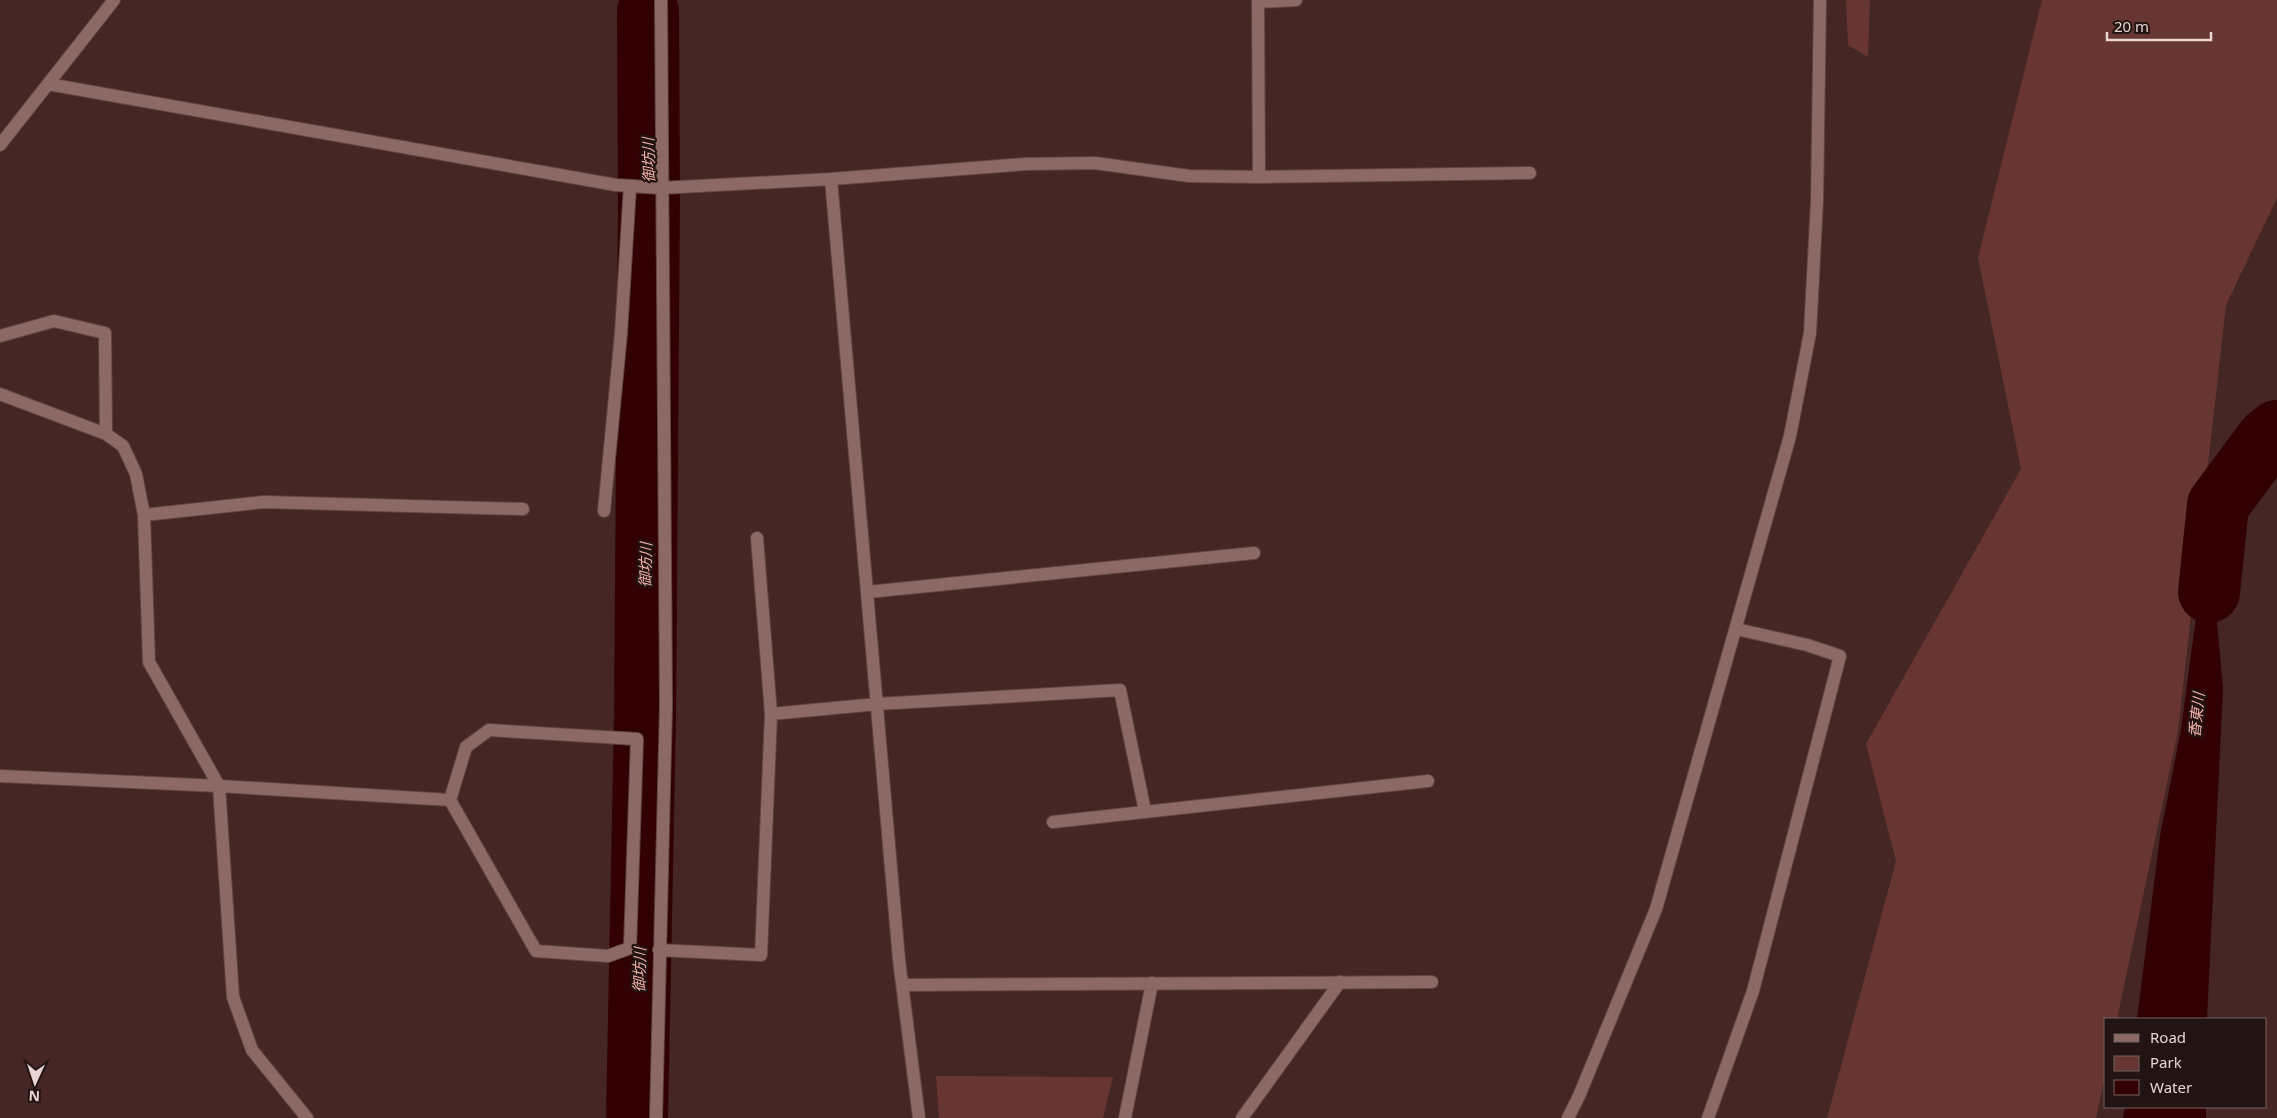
<svg xmlns="http://www.w3.org/2000/svg" width="2277" height="1118" font-family="'Noto Sans','Noto Sans JP',sans-serif">
	<style>
		.green { fill: #683632 }
		.water { fill: #320002 }
		.lines { fill: none; stroke-linecap: round; stroke-linejoin: round }
		.river { stroke: #320002; stroke-width: 62 }
		.minor-casing { stroke: #5f4543; stroke-width: 14 }
		.minor { stroke: #8d6965; stroke-width: 12 }
		.labels { text-anchor: middle; stroke-width: 4.5; stroke-linejoin: round; paint-order: stroke }
		.water-label { font-size: 15px; font-style: italic; fill: #f5b2ab; stroke: #221412 }
	</style>
	<rect width="100%" height="100%" fill="#452624"/>
	<path class="green" d="M 1846,0 L 1870,0 L 1868,57 L 1848,45 Z
		M 2042,0 L 2277,0 L 2277,198 L 2226,305 L 2178,731 L 2117,1019 L 2106,1019 L 2106,1072 L 2096,1118 L 1827,1118 L 1896,861 L 1866,744 L 2021,469 L 1978,258 Z
		M 936,1076 L 1113,1077 L 1103,1118 L 939,1118 Z"/>
	<path class="water" d="M 2218,505 L 2217,622 L 2223,689 L 2207,1019 L 2137,1019 L 2160,836 L 2181,730 L 2204,557 Z
		M 2125,1107 L 2206,1107 L 2206,1118 L 2123,1118 Z"/>
	<g class="lines">
		<path class="river" d="M 2209,592 L 2218,505 L 2267,439 L 2277,431
			M 637,1118 L 645,717 L 649,196 L 648,12"/>
		<g class="minor-casing">
			<path id="minor" d="M 1258,2 L 1296,0
				M 48,84 L 616,185 L 661,188 L 831,179 L 1026,164 L 1095,163 L 1189,176 L 1259,177 L 1258,0
				M 0,145 L 114,0
				M 1259,177 L 1530,173
				M 831,179 L 899,960 L 919,1118
				M 0,336 L 54,321 L 105,333 L 106,434
				M 0,394 L 106,434 L 123,446 L 136,474 L 144,515 L 149,662 L 219,786 L 233,997 L 252,1050 L 307,1118
				M 604,511 L 621,333 L 630,186
				M 144,515 L 264,502 L 523,509
				M 868,592 L 1254,553
				M 771,714 L 877,704 L 1120,690 L 1145,811
				M 489,730 L 637,739 L 630,948 L 608,956 L 536,951 L 450,800 L 466,747 Z
				M 0,776 L 219,786 L 450,800
				M 1053,822 L 1428,781
				M 659,950 L 761,955 L 771,714 L 757,538
				M 903,985 L 1432,982
				M 656,1118 L 666,705 L 661,0
				M 1125,1118 L 1152,983
				M 1242,1118 L 1340,982
				M 1568,1118 L 1579,1096 L 1656,909 L 1790,436 L 1810,333 L 1817,201 L 1820,0
				M 1708,1118 L 1753,991 L 1840,656 L 1807,645 L 1736,629"/>
		</g>
		<use href="#minor" class="minor"/>
	</g>
	<g class="labels">
		<g class="water-label">
			<text transform="translate(649 160) rotate(-91)" y="5">御坊川</text>
			<text transform="translate(646 565) rotate(-89)" y="5">御坊川</text>
			<text transform="translate(2197 715) rotate(-84)" y="5">香東川</text>
			<text transform="translate(640 970) rotate(-89)" y="5">御坊川</text>
		</g>
	</g>
	<rect x="2104" y="1018" width="162" height="90" fill="#221412" stroke="#72615f"/>
	<rect x="2114" y="1034" width="25" height="8" fill="#8d6965" stroke="#72615f"/>
	<text x="2150" y="1043" font-size="15" fill="#e9d4d2">Road</text>
	<rect x="2114" y="1056" width="25" height="15" fill="#683632" stroke="#72615f"/>
	<text x="2150" y="1068" font-size="15" fill="#e9d4d2">Park</text>
	<rect x="2114" y="1080" width="25" height="15" fill="#320002" stroke="#72615f"/>
	<text x="2150" y="1093" font-size="15" fill="#e9d4d2">Water</text>
	<g transform="translate(35 1083) rotate(183)" stroke="#221412" stroke-width="4" paint-order="stroke">
	<path d="M0-4L9 19L0 12L-9 19Z" fill="#e9d4d2"/>
	<text y="-8" font-size="14" font-weight="bold" text-anchor="middle" fill="#e9d4d2">N</text>
	</g>
	<path d="M2107 32v8h104v-8" fill="none" stroke="#e9d4d2" stroke-width="2.5"/>
	<text x="2114" y="32" font-size="15" fill="#e9d4d2" stroke="#221412" stroke-width="4" paint-order="stroke">20 m</text>
</svg>
